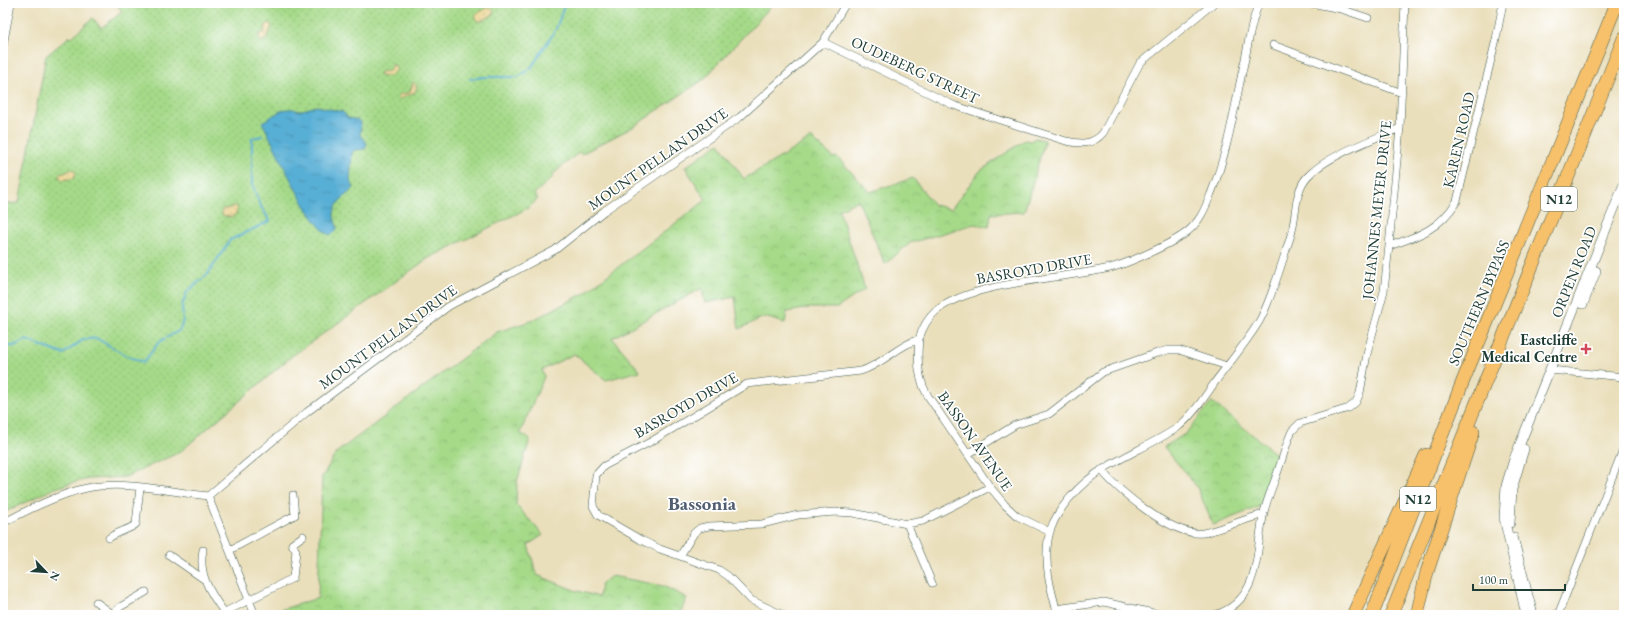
<svg xmlns="http://www.w3.org/2000/svg" width="1627" height="618" font-family="'EB Garamond',serif">
	<style>
		.grass { fill: url(#grass-dots); stroke: #628c5e }
		.sand { fill: url(#sand-dots); stroke: #868c69 }
		.park { fill: url(#park-crowns); stroke: #628c5e }
		.water { fill: url(#water-ripples); stroke: #3c7684 }
		.lines { fill: none; stroke-linecap: round; stroke-linejoin: round }
		.stream { stroke: #58afd5; stroke-width: 2 }
		.minor-casing { stroke: #3d5548; stroke-width: 8 }
		.tertiary-casing { stroke: #3d5548; stroke-width: 10 }
		.motorway-casing { stroke: #3d5548; stroke-width: 14 }
		.minor { stroke: #fff; stroke-width: 7 }
		.tertiary { stroke: #fff; stroke-width: 9 }
		.motorway { stroke: #f7c06b; stroke-width: 13 }
		.poi-dot { fill: #d1495b; stroke: #fff; stroke-width: 1.5 }
		.labels { text-anchor: middle; stroke-width: 3.5; stroke-linejoin: round; paint-order: stroke }
		.shield { fill: #fff; stroke: #627771; stroke-width: 1 }
		.shield-label { font-size: 14px; font-weight: bold; fill: #1f3d34 }
		.street-label { font-size: 15px; fill: #1f3d34; stroke: #fff }
		.poi-label { font-size: 15px; font-weight: bold; fill: #1f3d34; stroke: #fff; text-anchor: end }
		.district-label { font-size: 19px; font-weight: bold; fill: #515e70; stroke: #fff }
	</style>
	<defs>
		<pattern id="grass-dots" width="8" height="8" patternUnits="userSpaceOnUse"><rect width="8" height="8" fill="#a6da89"/><path d="M2 2h.1M6 6h.1" fill="none" stroke="#8ebc77" stroke-width="1.8" stroke-linecap="round"/></pattern>
		<pattern id="sand-dots" width="8" height="8" patternUnits="userSpaceOnUse"><rect width="8" height="8" fill="#eeda9e"/><path d="M2 2h.1M6 6h.1" fill="none" stroke="#ccbc89" stroke-width="1.8" stroke-linecap="round"/></pattern>
		<pattern id="park-crowns" width="20" height="18" patternUnits="userSpaceOnUse"><rect width="20" height="18" fill="#a6da89"/><path d="M2 6a3 3 0 1 1 6 0M12 15a3 3 0 1 1 6 0" fill="none" stroke="#8ebc77"/></pattern>
		<pattern id="water-ripples" width="26" height="14" patternUnits="userSpaceOnUse"><rect width="26" height="14" fill="#58afd5"/><path d="M2 4q2-2 4 0t4 0M15 11q2-2 4 0t4 0" fill="none" stroke="#4890ae"/></pattern>
	</defs>
	<rect width="100%" height="100%" fill="#fff"/>
	<filter id="ink" filterUnits="userSpaceOnUse"><feTurbulence type="fractalNoise" baseFrequency=".025" numOctaves="2"/><feDisplacementMap in="SourceGraphic" scale="8" xChannelSelector="R" yChannelSelector="G"/><feConvolveMatrix kernelMatrix="1 2 1 2 8 2 1 2 1" color-interpolation-filters="sRGB"/></filter>
	<filter id="wash" filterUnits="userSpaceOnUse"><feTurbulence type="fractalNoise" baseFrequency=".012" numOctaves="4" result="noise"/><feDisplacementMap in="SourceGraphic" scale="16" xChannelSelector="R" yChannelSelector="G"/><feGaussianBlur stdDeviation="0.9" result="paint"/><feColorMatrix in="noise" values="0 0 0 0 0 0 0 0 0 0 0 0 0 0 0 0 0 1.4 0 .05"/><feComposite in="paint" operator="in"/></filter>
	<g filter="url(#wash)">
		<rect width="100%" height="100%" fill="#eadfbb"/>
		<path class="grass" d="M 116,3 L 774,3 L 704,79 L 633,127 L 581,154 L 579,152 L 552,175 L 554,176 L 534,194 L 538,199 L 528,208 L 427,259 L 292,356 L 180,452 L 125,477 L 89,479 L 71,483 L 53,489 L 3,513 L 3,204 L 19,203 L 46,56 L 70,36 L 71,38 L 93,18 L 101,28 L 122,12 Z"/>
		<path class="sand" d="M 489,7 L 493,9 L 494,14 L 481,21 L 477,21 L 475,17 L 476,14 Z
			M 269,23 L 272,27 L 266,39 L 262,42 L 259,39 L 259,34 L 264,33 L 266,25 Z
			M 393,64 L 397,69 C 393,75 386,79 379,75 L 380,72 L 389,71 Z
			M 413,82 L 417,86 L 415,92 L 400,99 L 398,98 L 398,95 L 410,92 Z
			M 72,169 L 76,172 L 74,178 L 63,180 L 59,177 L 60,173 L 65,173 Z
			M 235,205 L 238,209 L 235,215 L 230,217 L 222,215 L 222,209 L 230,208 Z"/>
		<path class="park" d="M 811,138 L 834,158 L 837,157 L 870,192 L 913,178 L 934,205 L 951,209 L 980,171 L 1025,140 L 1031,141 L 1035,138 L 1045,140 L 1024,212 L 991,214 L 989,227 L 974,224 L 910,243 L 885,264 L 858,200 L 839,210 L 865,289 L 837,308 L 810,308 L 787,312 L 785,323 L 764,317 L 739,329 L 735,297 L 705,303 L 702,288 L 612,338 L 640,371 L 606,380 L 574,354 L 542,370 L 544,377 L 520,433 L 530,439 L 517,482 L 516,505 L 543,535 L 528,545 L 537,575 L 574,590 L 599,597 L 601,584 L 612,576 L 663,586 L 687,598 L 679,615 L 268,615 L 267,614 L 318,598 L 322,477 L 336,453 L 497,332 L 531,321 L 583,294 L 706,200 L 685,167 L 719,143 L 744,179 C 767,165 789,153 811,138 Z
			M 1212,402 L 1276,454 L 1261,506 L 1213,525 L 1197,487 L 1164,447 L 1185,434 Z"/>
		<path class="water" d="M 317,106 L 343,112 L 348,118 L 358,120 L 361,123 L 360,135 L 367,143 L 365,149 L 355,150 L 352,153 L 350,181 L 354,188 C 347,195 336,201 334,213 C 333,218 337,224 337,229 L 331,235 C 312,232 273,142 262,122 C 275,116 284,104 299,111 Z"/>
		<g class="lines">
			<path class="stream" d="M 470,79 L 484,77 L 518,77 L 531,68 L 556,29 L 565,3
				M 3,346 L 14,346 L 26,340 L 63,354 L 83,340 L 96,338 L 127,356 L 144,362 L 159,342 L 180,330 L 183,320 L 182,306 L 187,292 L 208,274 L 230,240 L 270,221 L 260,205 L 252,184 L 252,138 L 262,136"/>
		</g>
	</g>
	<g filter="url(#ink)">
		<g class="lines">
			<g class="minor-casing">
				<path id="minor" d="M 1311,3 L 1341,9 L 1368,18
					M 823,42 L 953,105 L 1066,141 C 1080,144 1093,145 1103,133 L 1140,63 L 1214,3
					M 1273,45 L 1402,93
					M 3,46 L 11,3
					M 1389,246 C 1419,236 1440,229 1457,201 L 1496,39 L 1503,3
					M 919,339 C 917,358 917,379 928,396 L 990,487 L 1005,505 L 1017,516 L 1050,532
					M 1550,370 L 1624,377
					M 968,454 L 1015,425 L 1049,414 L 1103,372 L 1157,353 L 1168,350 L 1179,350 L 1227,366
					M 1101,470 C 1119,491 1173,537 1203,533 C 1223,529 1244,519 1264,514
					M 208,496 L 255,615
					M 3,523 C 29,509 59,494 87,488 C 124,480 171,492 208,496 L 307,412 L 449,306 L 555,250 L 604,211 L 740,117 L 823,42 L 846,3
					M 907,524 L 932,583
					M 109,538 C 115,533 133,528 136,524 L 140,487
					M 203,550 C 198,574 210,593 224,612
					M 230,550 L 295,515 L 293,495
					M 169,555 L 205,580
					M 680,556 L 694,533 L 700,528 L 709,526 L 762,524 L 798,515 L 835,512 L 853,513 L 907,524 L 923,521 L 990,487
					M 96,602 L 114,615
					M 1056,609 L 1104,602 L 1162,615
					M 112,615 L 120,607 L 146,592
					M 219,615 L 293,578 L 296,551 L 292,544 L 303,536
					M 783,615 L 751,600 L 728,576 L 719,570 L 660,549 L 641,540 L 598,515 L 593,506 L 596,475 L 604,466 L 652,441 L 747,384 L 861,371 C 883,364 897,346 919,339 C 922,329 928,318 936,311 C 970,282 1060,279 1105,269 C 1124,266 1173,243 1187,232 C 1201,221 1206,206 1212,191 C 1229,148 1235,103 1245,59 C 1249,40 1251,21 1259,3
					M 1058,615 C 1051,591 1044,566 1048,540 C 1052,512 1081,482 1105,468 C 1128,454 1154,443 1177,428 C 1192,416 1204,398 1215,382 C 1230,362 1247,342 1260,320 C 1273,295 1281,265 1290,238 C 1297,219 1293,193 1307,177 C 1326,156 1374,139 1400,128
					M 1215,615 C 1262,600 1255,551 1264,512 C 1268,496 1275,481 1280,465 C 1284,454 1287,441 1292,431 L 1300,423 L 1349,408 L 1356,402 L 1360,393 L 1367,354 L 1384,291 L 1389,246 L 1400,128 L 1405,3
					M 1558,615 L 1624,447"/>
			</g>
			<g class="tertiary-casing">
				<path id="tertiary" d="M 1583,304 L 1596,271
					M 1510,523 L 1512,489 L 1524,449
					M 1513,537 L 1533,615
					M 1526,615 L 1504,518 L 1506,486 L 1514,459 L 1624,184"/>
			</g>
			<g class="motorway-casing">
				<path id="motorway" d="M 1353,615 L 1426,455
					M 1372,615 L 1463,381 L 1617,3
					M 1391,615 L 1624,38
					M 1417,615 L 1427,572 L 1473,432"/>
			</g>
			<use href="#minor" class="minor"/>
			<use href="#tertiary" class="tertiary"/>
			<use href="#motorway" class="motorway"/>
		</g>
	</g>
	<path class="poi-dot" d="M1584 343h4v4h4v4h-4v4h-4v-4h-4v-4h4z"/>
	<g class="labels">
		<g class="shield">
			<rect x="1541" y="187" width="36" height="24" rx="3"/>
			<rect x="1400" y="487" width="36" height="24" rx="3"/>
		</g>
		<g class="shield-label">
			<text x="1559" y="204">N12</text>
			<text x="1418" y="504">N12</text>
		</g>
		<g class="street-label">
			<text transform="translate(915 70) rotate(25)" y="5">OUDEBERG STREET</text>
			<text transform="translate(1459 140) rotate(-77)" y="5">KAREN ROAD</text>
			<text transform="translate(658 159) rotate(-35)" y="5">MOUNT PELLAN DRIVE</text>
			<text transform="translate(1377 210) rotate(-84)" y="5">JOHANNES MEYER DRIVE</text>
			<text transform="translate(1034 269) rotate(-10)" y="5">BASROYD DRIVE</text>
			<text transform="translate(1574 272) rotate(-68)" y="5">ORPEN ROAD</text>
			<text transform="translate(1479 303) rotate(-67)" y="5">SOUTHERN BYPASS</text>
			<text transform="translate(388 337) rotate(-36)" y="5">MOUNT PELLAN DRIVE</text>
			<text transform="translate(686 405) rotate(-30)" y="5">BASROYD DRIVE</text>
			<text transform="translate(975 441) rotate(55)" y="5">BASSON AVENUE</text>
		</g>
		<g class="poi-label">
			<text x="1577" y="345">Eastcliffe<tspan x="1577" dy="17">Medical Centre</tspan></text>
		</g>
		<g class="district-label">
			<text x="702" y="510">Bassonia</text>
		</g>
	</g>
	<rect width="1627" height="618" fill="none" stroke="#fff" stroke-width="16"/>
	<g transform="translate(46 572) rotate(115)" stroke="#ffffff" stroke-width="3" paint-order="stroke">
	<path d="M0-3L7 15L0 10L-7 15Z" fill="#1f3d34"/>
	<text y="-6" font-size="11" font-weight="bold" text-anchor="middle" fill="#1f3d34">N</text>
	</g>
	<path d="M1473 584v6h92v-6" fill="none" stroke="#1f3d34" stroke-width="2"/>
	<text x="1479" y="584" font-size="12" fill="#1f3d34" stroke="#ffffff" stroke-width="3" paint-order="stroke">100 m</text>
</svg>
